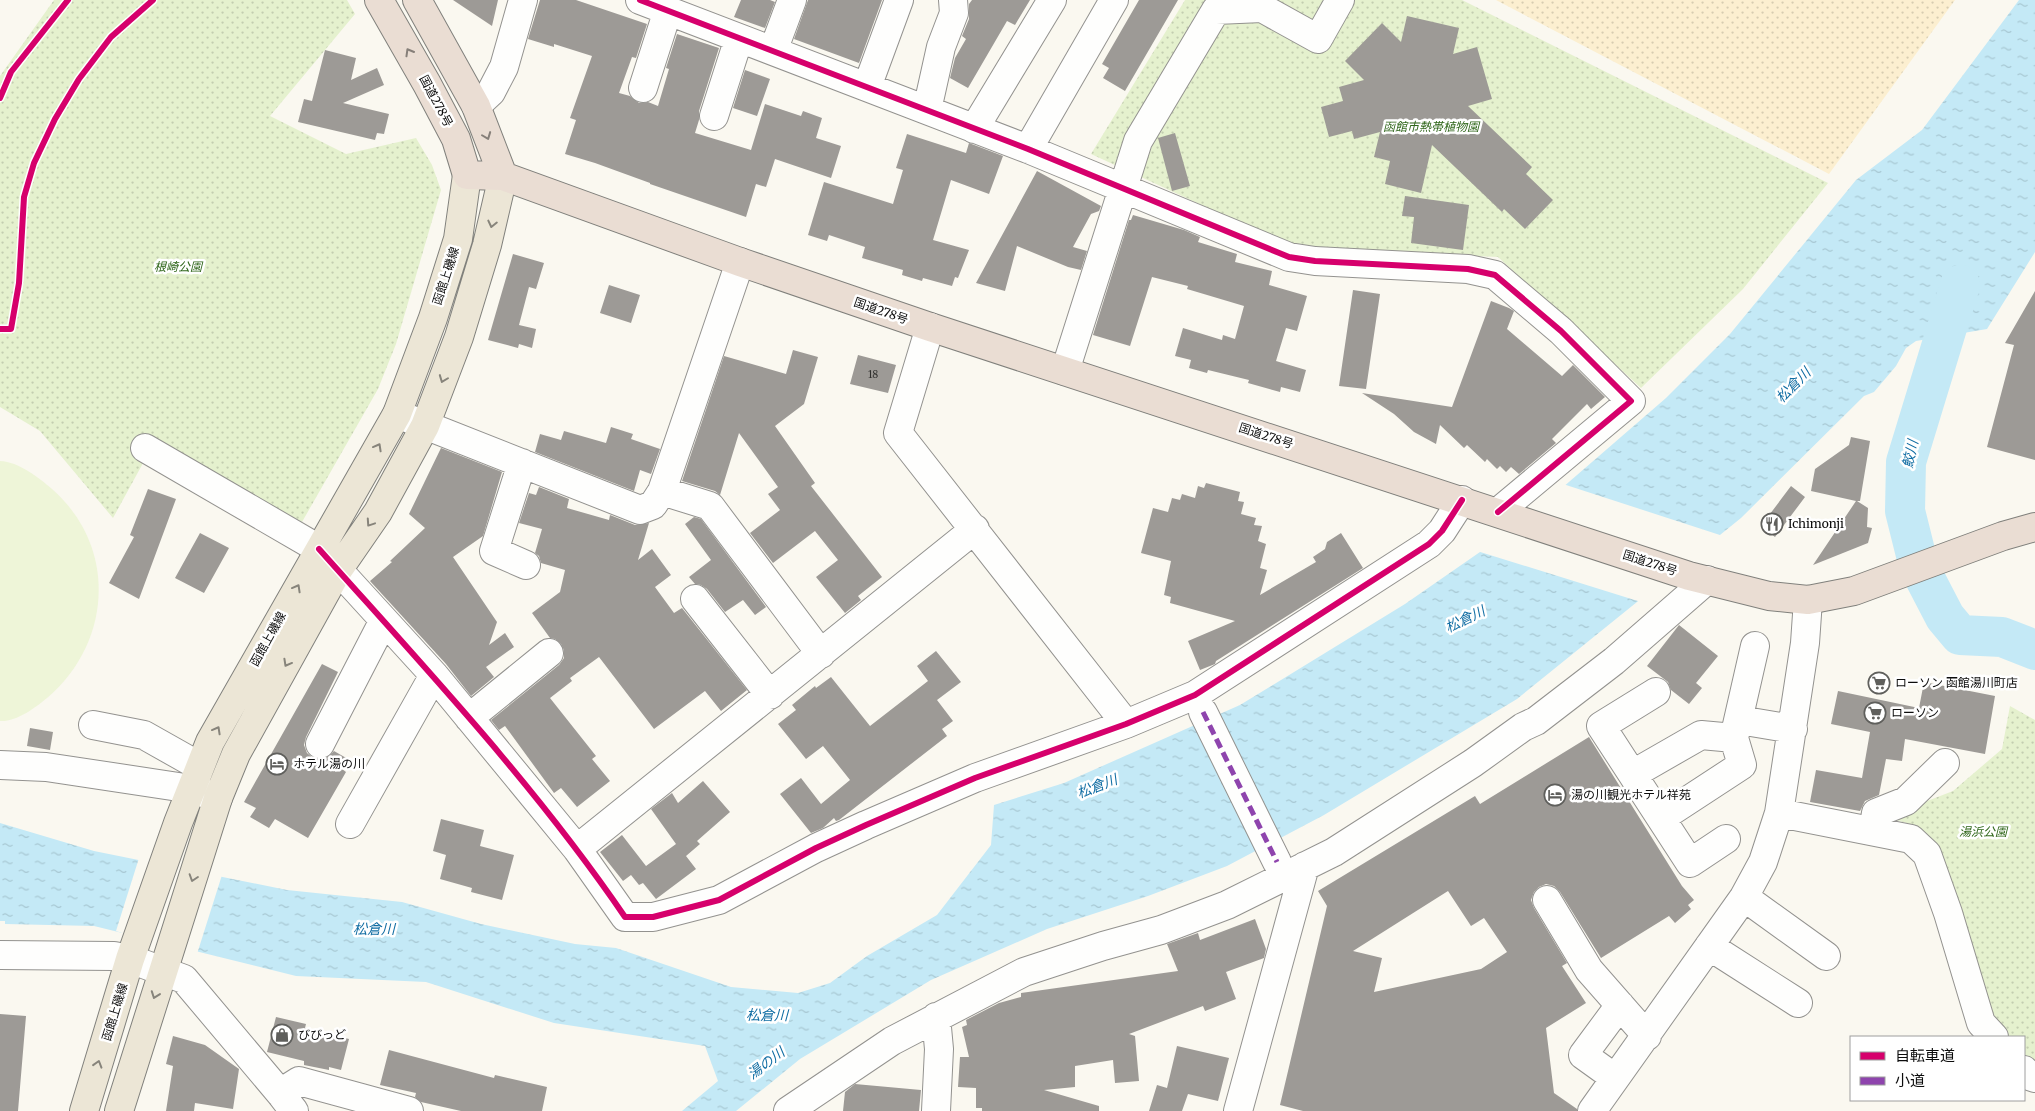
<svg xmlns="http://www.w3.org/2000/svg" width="2035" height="1111" font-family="Merriweather,'Noto Sans JP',serif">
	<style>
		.sand { fill: url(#sand-dots) }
		.park { fill: url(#park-dots) }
		.pitch { fill: #eef5d8 }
		.water { fill: url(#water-ripples) }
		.pier { fill: #faf8f0 }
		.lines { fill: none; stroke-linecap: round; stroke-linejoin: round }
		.river { stroke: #c4e9f6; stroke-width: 40 }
		.building { fill: #9d9a96; fill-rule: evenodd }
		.minor-casing { stroke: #93928f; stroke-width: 30 }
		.major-casing { stroke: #80807c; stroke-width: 30 }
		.highway-casing { stroke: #80807c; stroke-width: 30 }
		.minor { stroke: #fefefd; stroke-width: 28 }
		.major { stroke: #ece6d6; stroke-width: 28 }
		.highway { stroke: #eaddd3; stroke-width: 28 }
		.quiet { stroke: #8e44ad; stroke-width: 5; stroke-dasharray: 10 5; stroke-linecap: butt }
		.cycleway-casing { stroke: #fff; stroke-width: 9 }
		.cycleway { stroke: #d6006c; stroke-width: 6 }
		.oneway { stroke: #867f79 }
		.oneway2 { stroke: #87847b }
		.labels { text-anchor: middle; stroke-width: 5; stroke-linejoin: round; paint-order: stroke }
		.number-label { font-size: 10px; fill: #30302e }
		.street-label { font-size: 12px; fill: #0c0c0c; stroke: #fff }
		.park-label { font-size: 12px; font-style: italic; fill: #2f661a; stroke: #fff }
		.poi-label { font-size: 12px; fill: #0c0c0c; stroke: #fff; text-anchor: start }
		.water-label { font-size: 14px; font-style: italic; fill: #106da3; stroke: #fff }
	</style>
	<defs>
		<pattern id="sand-dots" width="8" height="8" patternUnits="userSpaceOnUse" patternTransform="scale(1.25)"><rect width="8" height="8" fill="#fcefd0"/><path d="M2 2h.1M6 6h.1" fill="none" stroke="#d7ccb1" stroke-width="1.8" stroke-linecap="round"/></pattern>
		<pattern id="park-dots" width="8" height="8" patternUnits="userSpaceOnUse" patternTransform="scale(1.25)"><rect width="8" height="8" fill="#e5f1ce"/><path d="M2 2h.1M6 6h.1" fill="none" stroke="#c3cdb0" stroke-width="1.8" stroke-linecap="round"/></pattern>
		<pattern id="water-ripples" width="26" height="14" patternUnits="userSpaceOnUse" patternTransform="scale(1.25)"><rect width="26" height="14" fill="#c4e9f6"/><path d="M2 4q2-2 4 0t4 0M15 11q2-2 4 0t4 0" fill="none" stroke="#a7c7d2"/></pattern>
	</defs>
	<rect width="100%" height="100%" fill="#faf8f0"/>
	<path class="sand" d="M 1496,0 L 1955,0 L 1829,174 Z"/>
	<path class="park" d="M 54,0 L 347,0 L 355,14 L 270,116 L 346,154 L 416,138 L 432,165 L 441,190 L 396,344 L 378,389 L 302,522 L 154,443 L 113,518 L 40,431 L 0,407 L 0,76 Z
		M 1185,0 L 1462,0 L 1828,183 L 1743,289 L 1641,388 L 1498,257 L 1316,249 L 1286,244 L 1091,154 Z
		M 2010,706 L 2035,720 L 2035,1062 L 2024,1056 L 2024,1037 L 2007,1037 L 1987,1012 L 1936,852 L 1917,826 L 1886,817 L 1953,791 L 2002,749 Z"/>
	<path class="pitch" d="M 0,461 C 19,462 38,477 52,489 C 118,547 112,643 47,698 C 35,708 16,722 0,721 Z"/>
	<path class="water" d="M 2019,0 L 2035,0 L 2035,252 L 1987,329 L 1916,341 L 1906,348 L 1896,366 L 1874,392 L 1864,396 L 1741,518 L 1517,699 L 1324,815 L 1227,866 L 1148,896 L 1047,929 L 931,980 L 800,1059 L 736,1111 L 682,1111 L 718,1081 L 705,1046 L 554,1023 L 426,982 L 296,976 L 94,926 L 5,924 L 5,921 L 0,921 L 0,823 L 94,851 L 287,890 L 402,902 L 481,924 L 575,944 L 616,948 L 731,987 L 798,993 L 830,983 L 867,956 L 937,915 L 991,845 L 994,805 L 1064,783 L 1240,705 L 1405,604 L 1480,552 L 1562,488 L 1666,398 L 1730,334 L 1856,180 L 1922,130 Z"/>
	<path class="pier" d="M 1563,484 L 1723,536 L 1641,602 L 1477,551 Z
		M 139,858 L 222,875 L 197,954 L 150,942 L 116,931 Z"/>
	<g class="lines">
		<path class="river" d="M 1960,285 L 1906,462 L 1905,511 L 1919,567 L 1945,617 L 1960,635 L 2002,637 L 2035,650"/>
	</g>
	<path class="building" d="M 453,0 L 498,0 L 492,26 Z
		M 540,0 L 576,0 L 647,24 L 636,58 L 632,57 L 619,93 L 630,96 L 639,103 L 648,102 L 658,106 L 669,69 L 666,68 L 677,34 L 719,48 L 699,111 L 699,120 L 695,133 L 751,150 L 765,104 L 801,116 L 803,111 L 822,118 L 816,138 L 841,146 L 831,178 L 775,159 L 766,187 L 756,184 L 746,217 L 650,184 L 650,183 L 595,163 L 565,154 L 576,120 L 570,118 L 592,56 L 554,44 L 554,47 L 528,39 Z
		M 741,0 L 770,0 L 775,2 L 765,28 L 734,17 Z
		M 808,0 L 882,0 L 859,63 L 794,39 Z
		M 972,0 L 1030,0 L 1015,25 L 1007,21 L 968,88 L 950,78 L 955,58 L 966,39 L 962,36 L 969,19 L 969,4 Z
		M 1139,0 L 1178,0 L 1125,91 L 1103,78 L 1109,68 L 1102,64 Z
		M 1407,16 L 1459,28 L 1453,54 L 1477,47 L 1492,99 L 1468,106 L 1532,167 L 1526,174 L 1553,200 L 1525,229 L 1504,209 L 1502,212 L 1432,145 L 1421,193 L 1385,184 L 1390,161 L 1374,157 L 1380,132 L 1354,139 L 1352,131 L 1329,137 L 1321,107 L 1343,101 L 1339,87 L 1364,80 L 1345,61 L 1382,23 L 1401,42 Z
		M 325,50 L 356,58 L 351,80 L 377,68 L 384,85 L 343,103 L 389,114 L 384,134 L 377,133 L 375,140 L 298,122 L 304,99 L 312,101 Z
		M 745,70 L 770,79 L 757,116 L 733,108 Z
		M 1175,133 L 1190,186 L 1172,191 L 1158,138 Z
		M 907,134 L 966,153 L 969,143 L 1003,156 L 989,194 L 951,180 L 933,240 L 969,250 L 958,278 L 955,277 L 952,286 L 923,278 L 922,281 L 902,275 L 903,270 L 862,258 L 865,247 L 829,235 L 827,241 L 808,235 L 824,182 L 893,204 L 903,170 L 896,168 Z
		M 1037,171 L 1101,206 L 1099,211 L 1091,214 L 1073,247 L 1087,251 L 1081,270 L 1068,267 L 1017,246 L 1005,291 L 976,283 Z
		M 1405,196 L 1469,205 L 1463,250 L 1411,243 L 1414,217 L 1402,216 Z
		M 1133,215 L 1184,230 L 1200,237 L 1198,242 L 1237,254 L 1235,262 L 1272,271 L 1269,285 L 1307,296 L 1297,331 L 1286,328 L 1276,361 L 1306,370 L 1300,392 L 1281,387 L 1280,392 L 1248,383 L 1249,380 L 1208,370 L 1207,373 L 1189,368 L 1191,360 L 1175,356 L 1183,328 L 1222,340 L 1223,335 L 1235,339 L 1244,306 L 1187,289 L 1188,286 L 1152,277 L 1130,346 L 1093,335 L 1129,220 L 1131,220 Z
		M 513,254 L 544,263 L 536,289 L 529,287 L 519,325 L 536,329 L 532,348 L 519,344 L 518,348 L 488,340 Z
		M 609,285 L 640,295 L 631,323 L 600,313 Z
		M 1353,290 L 1380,294 L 1366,389 L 1339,386 Z
		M 2035,291 L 2035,460 L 1987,447 L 2014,345 L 2005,343 Z
		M 1491,301 L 1509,308 L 1514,311 L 1507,329 L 1562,376 L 1573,365 L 1605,397 L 1591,409 L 1587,404 L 1552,439 L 1556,443 L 1519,474 L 1511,467 L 1506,472 L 1500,466 L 1497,469 L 1487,459 L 1485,462 L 1467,445 L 1464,448 L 1440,425 L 1436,444 L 1414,432 L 1394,414 L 1362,393 L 1452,407 Z
		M 793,350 L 818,357 L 804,404 L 775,426 L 815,483 L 811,486 L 882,577 L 858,596 L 861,600 L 845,613 L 816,577 L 838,560 L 815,531 L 773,563 L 750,533 L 780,510 L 768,494 L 778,487 L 739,433 L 720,495 L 715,491 L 682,481 L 724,356 L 786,374 Z
		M 858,355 L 896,365 L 888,393 L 850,384 Z
		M 611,427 L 633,434 L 631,439 L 660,449 L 651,474 L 640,470 L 634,491 L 535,452 L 540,434 L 561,440 L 564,431 L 606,443 Z
		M 1851,437 L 1870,441 L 1860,501 L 1857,501 L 1868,508 L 1867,527 L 1872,528 L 1868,543 L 1813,565 L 1856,501 L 1811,491 L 1815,469 L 1849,445 Z
		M 441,448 L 502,472 L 483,536 L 453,557 L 497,622 L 489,645 L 505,633 L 514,647 L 486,667 L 494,677 L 471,696 L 446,664 L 370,581 L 392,562 L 390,561 L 425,528 L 409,514 Z
		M 1206,483 L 1240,492 L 1238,501 L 1244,502 L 1241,514 L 1256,518 L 1254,525 L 1262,526 L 1258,541 L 1266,544 L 1260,568 L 1267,570 L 1260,595 L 1316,562 L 1313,557 L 1325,549 L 1327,542 L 1341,533 L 1363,568 L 1216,661 L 1215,664 L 1200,670 L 1188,641 L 1235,621 L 1170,603 L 1171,597 L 1164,595 L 1171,561 L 1141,553 L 1153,508 L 1168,512 L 1172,498 L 1180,500 L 1182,494 L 1195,498 L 1198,486 L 1204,488 Z
		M 1791,486 L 1805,497 L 1775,537 L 1761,526 Z
		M 539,487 L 569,499 L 567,508 L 609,520 L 610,515 L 635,525 L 649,523 L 638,560 L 652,549 L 671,575 L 655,587 L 674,613 L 682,608 L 747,690 L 721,711 L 705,691 L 654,729 L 599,657 L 570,678 L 572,681 L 550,698 L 596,756 L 592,759 L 610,781 L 577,807 L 561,788 L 554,793 L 505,726 L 499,730 L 491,720 L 559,665 L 564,658 L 564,650 L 561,644 L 555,639 L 550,638 L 532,613 L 560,592 L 565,570 L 541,563 L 539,556 L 535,553 L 542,529 L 519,523 L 529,493 L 536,495 Z
		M 148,489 L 176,499 L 139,599 L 109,583 L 134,537 L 130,535 Z
		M 694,517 L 701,519 L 766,607 L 755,615 L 743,600 L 725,612 L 707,589 L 701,585 L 695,584 L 689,577 L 711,560 L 685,524 Z
		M 200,533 L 229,548 L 204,593 L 175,578 Z
		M 1679,625 L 1718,656 L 1696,683 L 1702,688 L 1689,704 L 1671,690 L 1668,682 L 1647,666 Z
		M 936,651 L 961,682 L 937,700 L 953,721 L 942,729 L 947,736 L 839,820 L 836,821 L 834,818 L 823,828 L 811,833 L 780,794 L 801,778 L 821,804 L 850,780 L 823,746 L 806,759 L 778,724 L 796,710 L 792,705 L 815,686 L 816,688 L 831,677 L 870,726 L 928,681 L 917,666 Z
		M 322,664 L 338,672 L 306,737 L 304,745 L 307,753 L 313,758 L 321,760 L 328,757 L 334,751 L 348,759 L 342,769 L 346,772 L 308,838 L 275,819 L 269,828 L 250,817 L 256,808 L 244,802 Z
		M 1924,682 L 1995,696 L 1985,754 L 1905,739 L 1902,761 L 1886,759 L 1879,795 L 1865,801 L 1860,811 L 1810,802 L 1816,770 L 1862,778 L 1870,732 L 1831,724 L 1838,691 L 1919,708 Z
		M 30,728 L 53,732 L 50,750 L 27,746 Z
		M 1589,737 L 1682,886 L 1694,900 L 1688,905 L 1691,909 L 1675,923 L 1669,916 L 1601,958 L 1560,892 L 1554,886 L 1546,884 L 1539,887 L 1534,892 L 1531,900 L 1534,908 L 1567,963 L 1562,966 L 1586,1003 L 1546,1028 L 1554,1093 L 1577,1109 L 1577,1111 L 1303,1111 L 1280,1105 L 1327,906 L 1318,891 L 1475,796 L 1480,804 ZM 1448,891 L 1471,926 L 1484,918 L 1507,952 L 1481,969 L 1374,992 L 1382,958 L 1353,951 Z
		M 703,781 L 730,812 L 697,841 L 700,844 L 686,856 L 696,869 L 656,899 L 643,883 L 639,885 L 631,875 L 623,881 L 600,852 L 622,835 L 646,866 L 676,844 L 651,809 L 672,793 L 678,803 Z
		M 441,819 L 484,830 L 480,846 L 514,855 L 502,900 L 471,892 L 472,888 L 440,879 L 446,855 L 433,851 Z
		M 1255,919 L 1266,949 L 1264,958 L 1226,972 L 1236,999 L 1205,1011 L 1203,1006 L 1129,1034 L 1135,1036 L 1139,1081 L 1115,1083 L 1113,1060 L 1075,1066 L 1075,1087 L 1044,1090 L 1099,1106 L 1099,1111 L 982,1111 L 982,1108 L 976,1108 L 976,1088 L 958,1087 L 960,1057 L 969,1057 L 962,1027 L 967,1025 L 966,1020 L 999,1003 L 1021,997 L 1021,993 L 1178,971 L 1167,944 L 1198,933 L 1200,940 Z
		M 0,1014 L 26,1016 L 18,1111 L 0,1111 Z
		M 276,1017 L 306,1024 L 305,1028 L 349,1039 L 341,1070 L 329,1067 L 329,1070 L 304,1065 L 304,1061 L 267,1052 Z
		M 173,1036 L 205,1045 L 239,1069 L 233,1109 L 195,1103 L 194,1111 L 166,1111 L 173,1066 L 166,1064 Z
		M 1177,1046 L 1229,1058 L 1218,1101 L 1188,1094 L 1182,1111 L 1149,1111 L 1157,1085 L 1167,1088 Z
		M 389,1050 L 494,1078 L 495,1075 L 547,1087 L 542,1111 L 461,1111 L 421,1102 L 415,1097 L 416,1093 L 380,1085 Z
		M 855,1084 L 921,1090 L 919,1111 L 843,1111 L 845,1092 Z"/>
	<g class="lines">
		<g class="minor-casing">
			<path id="minor" d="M 640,0 L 1028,149 L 1289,257 L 1315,261 L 1468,269 L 1495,275 L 1561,331 L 1631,401 L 1498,512
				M 773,51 L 792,0
				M 867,87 L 899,0
				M 643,88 L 668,10
				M 476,106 L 491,92 L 504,67 L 523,0
				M 927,110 L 941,47 L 954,13 L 953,0
				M 714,116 L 739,38
				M 974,129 L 1052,0
				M 1028,149 L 1114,0
				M 930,327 L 898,433 L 1126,724
				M 1065,371 L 1138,141 L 1216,10 L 1262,8 L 1318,39 L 1340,0
				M 397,414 L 640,510 L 653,505 L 662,491 L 710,506 L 821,654
				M 145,448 L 319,549 L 434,675 L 577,849 L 625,917 L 653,917 L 719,900 L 816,848 L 866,825 L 975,778 L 1126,724 L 1195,695 L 1429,544 L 1442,531 L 1462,500
				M 522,463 L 494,551 L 526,565
				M 662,491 L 740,262
				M 695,599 L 770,695
				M 1656,692 L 1601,726 L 1690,863 L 1726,839
				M 1203,712 L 1277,862
				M 469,718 L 549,653
				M 1739,720 L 1793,729
				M 93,725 L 144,735 L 199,766
				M 320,744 L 383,622
				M 0,765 L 46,767 L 172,786 L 192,789 L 218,798
				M 1633,774 L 1701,735 L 1734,738
				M 1779,813 L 1911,839 L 1927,854 L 1948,913 L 1981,1023 L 1994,1037
				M 1661,818 L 1742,765 L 1734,738 L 1755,646
				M 350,824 L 434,675
				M 1873,831 L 1876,813 L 1906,801 L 1945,763
				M 577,849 L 975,529
				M 1744,897 L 1826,956
				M 1547,900 L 1589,970 L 1647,1036
				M 1709,946 L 1798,1003
				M 0,955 L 114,956 L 130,959 L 184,979 L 280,1093 L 294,1111
				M 936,1017 L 939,1049 L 936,1111
				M 2024,1070 L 2029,1076 L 2035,1078
				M 1615,1078 L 1583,1055 L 1620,1005
				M 280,1093 L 299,1081 L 409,1111
				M 788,1111 L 892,1041 L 1024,972 L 1103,946 L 1161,930 L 1227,905 L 1334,852 L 1473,763 L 1523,727 L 1536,721 L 1614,661 L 1707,580
				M 1238,1111 L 1305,866
				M 1592,1111 L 1744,897 L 1763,862 L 1779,813 L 1805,643 L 1808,600"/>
		</g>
		<g class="major-casing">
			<path id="major" d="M 84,1111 L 130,959 L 178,823 L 210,742 L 397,414 L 433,318 L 458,239 L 467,175
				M 119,1111 L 218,798 L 236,754 L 338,570 L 378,512 L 425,426 L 459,337 L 487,245 L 503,176"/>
		</g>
		<g class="highway-casing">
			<path id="highway" d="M 379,0 L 427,84 L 456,139 L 467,175 L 503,176 L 740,262 L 930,327 L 1689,576 L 1769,596 L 1808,600 L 1854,591 L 2003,536 L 2035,527
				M 417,0 L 476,106 L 503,176"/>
		</g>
		<use href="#minor" class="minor"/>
		<use href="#major" class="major"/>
		<use href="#highway" class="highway"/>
		<path class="quiet" d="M 1203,712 L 1277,862"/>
		<g class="cycleway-casing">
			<path id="cycleway" d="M 640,0 L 1028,149 L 1289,257 L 1315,261 L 1468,269 L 1495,275 L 1561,331 L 1631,401 L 1498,512
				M 0,98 L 11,72 L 68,0
				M 0,329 L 11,329 L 19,283 L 24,197 L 34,163 L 55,119 L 79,79 L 111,37 L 153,0
				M 319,549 C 425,668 535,785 625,917 L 653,917 L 719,900 L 816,848 L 866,825 L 975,778 L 1126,724 L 1195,695 L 1429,544 L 1442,531 L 1462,500"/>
		</g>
		<use href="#cycleway" class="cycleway"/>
	</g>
	<defs><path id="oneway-chevron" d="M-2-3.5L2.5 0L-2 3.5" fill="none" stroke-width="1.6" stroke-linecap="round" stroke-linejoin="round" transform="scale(1.25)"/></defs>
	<g class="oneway">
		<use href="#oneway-chevron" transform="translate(409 52) rotate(-120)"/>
		<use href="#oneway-chevron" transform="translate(487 136) rotate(69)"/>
	</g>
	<g class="oneway2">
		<use href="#oneway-chevron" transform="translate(492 224) rotate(103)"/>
		<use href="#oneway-chevron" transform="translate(443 379) rotate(111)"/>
		<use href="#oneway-chevron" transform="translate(378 447) rotate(-61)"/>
		<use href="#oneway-chevron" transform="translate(370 523) rotate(124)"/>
		<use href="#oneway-chevron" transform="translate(297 588) rotate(-61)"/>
		<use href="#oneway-chevron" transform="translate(287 663) rotate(119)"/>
		<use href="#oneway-chevron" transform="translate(217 730) rotate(-61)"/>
		<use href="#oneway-chevron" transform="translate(193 878) rotate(108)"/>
		<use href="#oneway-chevron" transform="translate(155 995) rotate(110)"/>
		<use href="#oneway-chevron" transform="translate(98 1064) rotate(-73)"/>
	</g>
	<defs>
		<g id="restaurant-ring" transform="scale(1.125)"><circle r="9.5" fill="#fff" stroke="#5f5f5c" stroke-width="1.5"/><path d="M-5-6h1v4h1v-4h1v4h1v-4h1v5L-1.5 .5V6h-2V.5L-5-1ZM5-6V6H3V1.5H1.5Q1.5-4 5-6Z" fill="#5f5f5c"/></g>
		<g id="supermarket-ring" transform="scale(1.125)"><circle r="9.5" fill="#fff" stroke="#5f5f5c" stroke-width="1.5"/><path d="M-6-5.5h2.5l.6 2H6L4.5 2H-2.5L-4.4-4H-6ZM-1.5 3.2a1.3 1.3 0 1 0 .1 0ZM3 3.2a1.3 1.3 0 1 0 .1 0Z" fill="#5f5f5c"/></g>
		<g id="hotel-ring" transform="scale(1.125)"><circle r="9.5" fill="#fff" stroke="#5f5f5c" stroke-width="1.5"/><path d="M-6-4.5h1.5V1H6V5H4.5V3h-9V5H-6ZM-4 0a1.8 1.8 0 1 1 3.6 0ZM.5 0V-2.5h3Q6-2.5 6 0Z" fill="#5f5f5c"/></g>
		<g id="shop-ring" transform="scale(1.125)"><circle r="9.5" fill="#fff" stroke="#5f5f5c" stroke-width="1.5"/><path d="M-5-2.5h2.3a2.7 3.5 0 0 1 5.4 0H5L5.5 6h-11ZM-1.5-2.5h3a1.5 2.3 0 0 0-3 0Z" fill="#5f5f5c"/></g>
	</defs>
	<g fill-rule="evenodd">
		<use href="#restaurant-ring" x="1772" y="524"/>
		<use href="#supermarket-ring" x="1879" y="683"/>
		<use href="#supermarket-ring" x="1875" y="713"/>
		<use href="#hotel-ring" x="277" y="764"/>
		<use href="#hotel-ring" x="1555" y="795"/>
		<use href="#shop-ring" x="282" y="1035"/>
	</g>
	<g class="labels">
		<g class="number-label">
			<text x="873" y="378">18</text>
		</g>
		<g class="street-label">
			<text transform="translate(436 101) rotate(62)" y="4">国道278号</text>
			<text transform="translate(446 276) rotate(-72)" y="4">函館上磯線</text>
			<text transform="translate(881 311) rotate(19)" y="4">国道278号</text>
			<text transform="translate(1266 436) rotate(18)" y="4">国道278号</text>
			<text transform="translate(1650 563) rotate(18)" y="4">国道278号</text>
			<text transform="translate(268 639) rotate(-61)" y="4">函館上磯線</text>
			<text transform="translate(115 1012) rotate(-73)" y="4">函館上磯線</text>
		</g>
		<g class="park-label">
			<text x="1431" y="131">函館市熱帯植物園</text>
			<text x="178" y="271">根崎公園</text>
			<text x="1983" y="836">湯浜公園</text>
		</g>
		<g class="poi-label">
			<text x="1788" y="528">Ichimonji</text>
			<text x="1895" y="687">ローソン 函館湯川町店</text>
			<text x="1891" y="717">ローソン</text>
			<text x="293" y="768">ホテル湯の川</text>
			<text x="1571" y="799">湯の川観光ホテル祥苑</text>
			<text x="298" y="1039">びびっど</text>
		</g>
		<g class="water-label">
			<text transform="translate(1793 385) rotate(-45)" y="5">松倉川</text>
			<text transform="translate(1910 454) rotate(-78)" y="5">鮫川</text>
			<text transform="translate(1465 619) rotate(-26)" y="5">松倉川</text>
			<text transform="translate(1097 786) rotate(-21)" y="5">松倉川</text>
			<text x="374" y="934">松倉川</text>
			<text transform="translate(767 1015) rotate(1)" y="5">松倉川</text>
			<text transform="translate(766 1063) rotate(-37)" y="5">湯の川</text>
		</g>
	</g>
	<rect x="1850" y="1036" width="175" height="65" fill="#ffffff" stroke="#9e9e9e"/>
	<rect x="1860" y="1052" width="25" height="8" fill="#d6006c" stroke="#9e9e9e"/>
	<text x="1895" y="1061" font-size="15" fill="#0c0c0c">自転車道</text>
	<rect x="1860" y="1077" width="25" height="8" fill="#8e44ad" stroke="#9e9e9e"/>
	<text x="1895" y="1086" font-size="15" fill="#0c0c0c">小道</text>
</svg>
